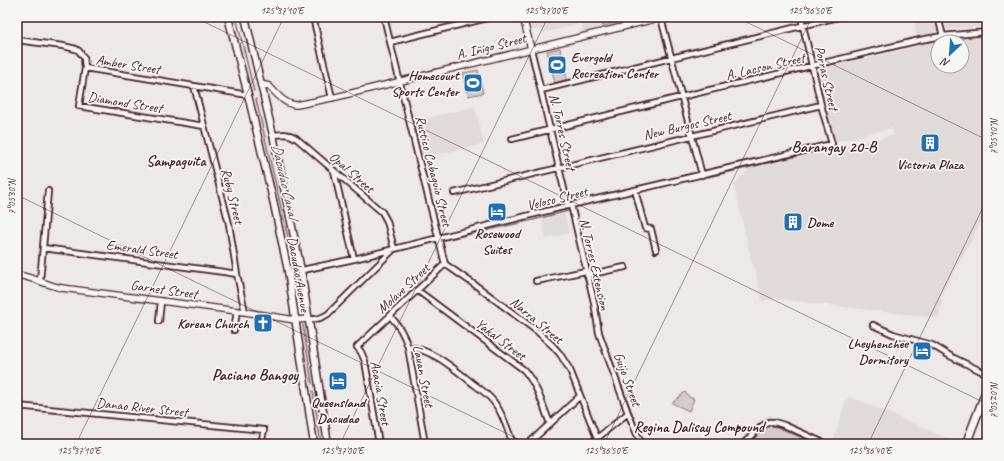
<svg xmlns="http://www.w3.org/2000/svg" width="1004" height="461" font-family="Caveat,sans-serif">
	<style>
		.built { fill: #e0dad8; fill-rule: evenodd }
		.green { fill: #d4cbca; stroke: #8f757a }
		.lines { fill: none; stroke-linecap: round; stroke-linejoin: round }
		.stream { stroke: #886e73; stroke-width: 1.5 }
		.minor-casing { stroke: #4a1f2b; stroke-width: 8 }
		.tertiary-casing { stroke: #4a1f2b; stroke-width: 8 }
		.secondary-casing { stroke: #4a1f2b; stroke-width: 9 }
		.primary-casing { stroke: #4a1f2b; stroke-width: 10 }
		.minor { stroke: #f6f6f2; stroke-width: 4.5 }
		.tertiary { stroke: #f6f6f2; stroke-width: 5.5 }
		.secondary { stroke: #f6f6f2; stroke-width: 6 }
		.primary { stroke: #f6f6f2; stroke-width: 7 }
		.ticks { fill: none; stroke: #4a1f2b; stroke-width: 1; stroke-opacity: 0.45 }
		.labels { text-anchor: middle; stroke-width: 3.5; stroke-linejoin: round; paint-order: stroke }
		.street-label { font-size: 14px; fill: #4a1f2b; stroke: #f6f6f2 }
		.poi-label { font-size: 14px; font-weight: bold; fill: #4a1f2b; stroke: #f6f6f2; text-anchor: end }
		.neighbourhood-label { font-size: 15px; font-weight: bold; fill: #4a1f2b; stroke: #f6f6f2 }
		.water-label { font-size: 15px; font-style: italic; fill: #6e4d55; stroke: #f6f6f2 }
		.quarter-label { font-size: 16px; font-weight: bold; fill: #4a1f2b; stroke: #f6f6f2 }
		.neatline { fill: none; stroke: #4a1f2b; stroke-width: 1.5 }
		.ticks-label { font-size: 10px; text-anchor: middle; fill: #4a1f2b }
	</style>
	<rect width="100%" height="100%" fill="#ece9e6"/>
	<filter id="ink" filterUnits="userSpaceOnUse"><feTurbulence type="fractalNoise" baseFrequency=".025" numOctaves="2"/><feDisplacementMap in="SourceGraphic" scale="8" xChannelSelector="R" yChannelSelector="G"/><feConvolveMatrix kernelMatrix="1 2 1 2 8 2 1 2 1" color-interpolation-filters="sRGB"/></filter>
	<g filter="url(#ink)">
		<path class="built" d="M 526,17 L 639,17 L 583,32 L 581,23 L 543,33 L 540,29 L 529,31 Z
			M 945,17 L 987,17 L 987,26 L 947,29 Z
			M 934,18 L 937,30 L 934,33 L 917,36 L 914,21 Z
			M 987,35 L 987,221 L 983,219 L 943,291 L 939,318 L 793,301 L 776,298 L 762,301 L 755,268 L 752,263 L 734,185 L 749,169 L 840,148 L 894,135 L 892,128 L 834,142 L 817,70 L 909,49 L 928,41 ZM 938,42 L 962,42 L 962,66 L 938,66 Z
			M 475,107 L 484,144 L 422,158 L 413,121 Z
			M 564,214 L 569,233 L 546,239 L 542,220 Z
			M 851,397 L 961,444 L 737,444 L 769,415 L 833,442 L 846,400 Z"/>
		<path class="green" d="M 601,17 L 638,17 L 603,26 Z
			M 560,48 L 567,79 L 555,83 L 547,51 Z
			M 478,70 L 483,93 L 468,96 L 463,73 Z
			M 685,392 L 689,397 L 694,399 L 689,411 L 672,403 Z
			M 766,426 L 769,426 L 777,427 L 806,440 L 812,444 L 747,444 Z"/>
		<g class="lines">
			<path class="stream" d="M 236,17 L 254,91
				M 256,99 L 295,268
				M 708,177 L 823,150
				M 444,240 L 533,220 L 568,211
				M 395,252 L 432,243
				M 305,273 L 387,254
				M 296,274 L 302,315
				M 303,325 L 312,384
				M 600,327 L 639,432 L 644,442
				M 313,391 L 321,444"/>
			<g class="minor-casing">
				<path id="minor" d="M 313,17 L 332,98
					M 384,17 L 419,161 L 445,264
					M 938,17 L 943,36
					M 661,18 L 702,175
					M 17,40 L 63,46 L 76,49 L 79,51 L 84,58 L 85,68 L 79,106 L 204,126
					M 390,42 L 491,17
					M 531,49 L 568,206
					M 85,68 L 248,95
					M 194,86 L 229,224 L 237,274 L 245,312
					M 541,90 L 838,17
					M 273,135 C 282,134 288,133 296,138 L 382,212 L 387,221 L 394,249 L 328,314 C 322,318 317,320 309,319
					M 512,139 L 689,95 L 920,40 L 943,36 L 987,32
					M 334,171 L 354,259
					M 635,190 L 645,228 L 651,229 L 656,250
					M 454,193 L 821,105
					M 571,205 L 594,302 L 599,333 L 628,413 L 636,432 L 642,444
					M 43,248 L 224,272 L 237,274
					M 445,264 L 478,287 L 538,332 L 553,346 L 560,354 L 570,370 L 597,438
					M 288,273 L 354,259 L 571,205 L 832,144 L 821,105 L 801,17
					M 587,275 L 625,267
					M 40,281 L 48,191
					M 536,281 L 586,271
					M 417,290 L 524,370 C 537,385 543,405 550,424
					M 390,316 C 399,325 404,334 408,347 L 425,444
					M 159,321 L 161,301
					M 873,325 L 893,334 L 932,345 L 952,357 L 987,374
					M 234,330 L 237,311
					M 408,347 C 433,350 452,367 471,382 C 480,389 490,395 496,405 C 504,416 508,431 513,444
					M 17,406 L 264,430 L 261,444
					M 379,444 L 365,361 L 361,352 L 357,347 L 445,264
					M 528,444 L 580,396
					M 590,444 L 628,413
					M 743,444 L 762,426 L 769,422 L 774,422 L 784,425 L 826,444"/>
			</g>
			<g class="tertiary-casing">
				<path id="tertiary" d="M 523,17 L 531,49
					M 261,85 L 265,85 L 269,86 C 277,94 285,105 297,105 L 336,97 L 663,17
					M 17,275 C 33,277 46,285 62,288 L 245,312 L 295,320 L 309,319"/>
			</g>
			<g class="secondary-casing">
				<path id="secondary" d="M 228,17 L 248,95 L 273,200 L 288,271 L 314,444
					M 245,17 L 273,135 L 301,270 L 328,444"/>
			</g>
			<g class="primary-casing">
				<path id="primary" d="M 966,444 L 987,389"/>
			</g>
			<use href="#minor" class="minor"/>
			<use href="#tertiary" class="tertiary"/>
			<use href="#secondary" class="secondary"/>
			<use href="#primary" class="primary"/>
		</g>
	</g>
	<path class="ticks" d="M 194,17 L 987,404M 736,17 L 987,140M 17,24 L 21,17M 17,195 L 528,444M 76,444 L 284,17M 340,444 L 548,17M 604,444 L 812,17M 868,444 L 987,199"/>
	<defs>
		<g id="stadium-square" transform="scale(1)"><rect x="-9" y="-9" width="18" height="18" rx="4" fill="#1f6fb2" stroke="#f6f6f2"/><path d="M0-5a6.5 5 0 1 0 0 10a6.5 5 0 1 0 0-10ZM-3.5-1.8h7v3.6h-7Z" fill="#fff"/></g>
		<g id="building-square" transform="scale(1)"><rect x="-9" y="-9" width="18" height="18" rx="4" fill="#1f6fb2" stroke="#f6f6f2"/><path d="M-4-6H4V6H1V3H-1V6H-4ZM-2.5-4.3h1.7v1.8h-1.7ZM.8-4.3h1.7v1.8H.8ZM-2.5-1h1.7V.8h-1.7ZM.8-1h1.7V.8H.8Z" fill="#fff"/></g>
		<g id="hotel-square" transform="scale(1)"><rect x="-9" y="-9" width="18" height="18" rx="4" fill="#1f6fb2" stroke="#f6f6f2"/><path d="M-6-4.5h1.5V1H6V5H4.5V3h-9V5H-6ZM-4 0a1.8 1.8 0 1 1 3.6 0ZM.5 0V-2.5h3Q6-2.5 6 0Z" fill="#fff"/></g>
		<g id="church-square" transform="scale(1)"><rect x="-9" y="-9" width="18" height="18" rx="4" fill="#1f6fb2" stroke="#f6f6f2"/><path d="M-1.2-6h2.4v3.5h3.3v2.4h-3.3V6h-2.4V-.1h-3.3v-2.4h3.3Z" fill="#fff"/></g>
	</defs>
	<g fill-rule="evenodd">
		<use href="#stadium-square" x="557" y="65"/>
		<use href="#stadium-square" x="473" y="83"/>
		<use href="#building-square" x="930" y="143"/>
		<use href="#hotel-square" x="497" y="212"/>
		<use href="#building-square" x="793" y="222"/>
		<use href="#church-square" x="263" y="323"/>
		<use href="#hotel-square" x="922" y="351"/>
		<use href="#hotel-square" x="338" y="381"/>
	</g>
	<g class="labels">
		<g class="street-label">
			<text transform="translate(491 46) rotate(-14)" y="5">A. Iñigo Street</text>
			<text transform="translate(128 64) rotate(9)" y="5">Amber Street</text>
			<text transform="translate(765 66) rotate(-13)" y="5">A. Lacson Street</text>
			<text transform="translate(827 78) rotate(77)" y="5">Porras Street</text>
			<text transform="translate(125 102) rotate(9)" y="5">Diamond Street</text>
			<text transform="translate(687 125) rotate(-13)" y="5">New Burgos Street</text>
			<text transform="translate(563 132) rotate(77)" y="5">N. Torres Street</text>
			<text transform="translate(434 171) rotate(76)" y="5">Rustico Cabaguio Street</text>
			<text transform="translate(352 172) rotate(41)" y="5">Opal Street</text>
			<text transform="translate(233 196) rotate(76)" y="5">Ruby Street</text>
			<text transform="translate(557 198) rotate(-14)" y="5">Veloso Street</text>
			<text transform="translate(142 249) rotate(8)" y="5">Emerald Street</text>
			<text transform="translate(595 264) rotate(77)" y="5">N. Torres Extension</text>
			<text transform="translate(299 274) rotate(80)" y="5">Dacudao Avenue</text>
			<text transform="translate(403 288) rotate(-43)" y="5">Molave Street</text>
			<text transform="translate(164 289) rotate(8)" y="5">Garnet Street</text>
			<text transform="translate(537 320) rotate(40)" y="5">Narra Street</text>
			<text transform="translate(501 339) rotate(37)" y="5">Yakal Street</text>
			<text transform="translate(424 376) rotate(79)" y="5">Lauan Street</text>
			<text transform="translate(628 379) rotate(70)" y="5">Guijo Street</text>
			<text transform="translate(381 393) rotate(80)" y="5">Acacia Street</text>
			<text transform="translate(142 407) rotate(6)" y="5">Danao River Street</text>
		</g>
		<g class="poi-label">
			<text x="571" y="62" text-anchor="start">Evergold<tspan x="571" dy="16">Recreation Center</tspan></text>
			<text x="459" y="80">Homecourt<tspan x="459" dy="16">Sports Center</tspan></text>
			<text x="930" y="169" text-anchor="middle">Victoria Plaza</text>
			<text x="807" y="227" text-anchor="start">Dome</text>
			<text x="497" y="238" text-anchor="middle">Rosewood<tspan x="497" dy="16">Suites</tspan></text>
			<text x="249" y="328">Korean Church</text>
			<text x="908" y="348">Lheyhenchee<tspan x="908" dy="16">Dormitory</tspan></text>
			<text x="338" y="407" text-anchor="middle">Queensland<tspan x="338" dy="16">Dacudao</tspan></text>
		</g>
		<g class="neighbourhood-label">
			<text x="176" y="166">Sampaguita</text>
			<text x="699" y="432">Regina Dalisay Compound</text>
		</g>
		<g class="water-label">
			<text transform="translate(285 181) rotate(77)" y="5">Dacudao Canal</text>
		</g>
		<g class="quarter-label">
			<text x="834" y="152">Barangay 20-B</text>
			<text x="255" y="380">Paciano Bangoy</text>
		</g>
	</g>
	<rect width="1004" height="461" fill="none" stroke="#f6f6f2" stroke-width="44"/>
	<g transform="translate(950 54) rotate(206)"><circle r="19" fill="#f6f6f2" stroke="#b1a0a2"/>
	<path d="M0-3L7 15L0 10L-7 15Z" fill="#1f6fb2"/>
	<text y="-6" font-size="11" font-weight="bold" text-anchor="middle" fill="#4a1f2b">N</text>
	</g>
	<rect x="22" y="22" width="960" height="417" class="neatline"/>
	<g class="ticks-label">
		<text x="282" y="14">125°37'10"E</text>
		<text x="546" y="14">125°37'00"E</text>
		<text x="810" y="14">125°36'50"E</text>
		<text transform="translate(993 137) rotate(-90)" y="4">7°05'10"N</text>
		<text transform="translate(11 197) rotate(-90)" y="4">7°05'30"N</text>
		<text transform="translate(993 401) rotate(-90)" y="4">7°05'20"N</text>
		<text x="79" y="454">125°37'10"E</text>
		<text x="342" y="454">125°37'00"E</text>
		<text x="606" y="454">125°36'50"E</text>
		<text x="870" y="454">125°36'40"E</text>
	</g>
</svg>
